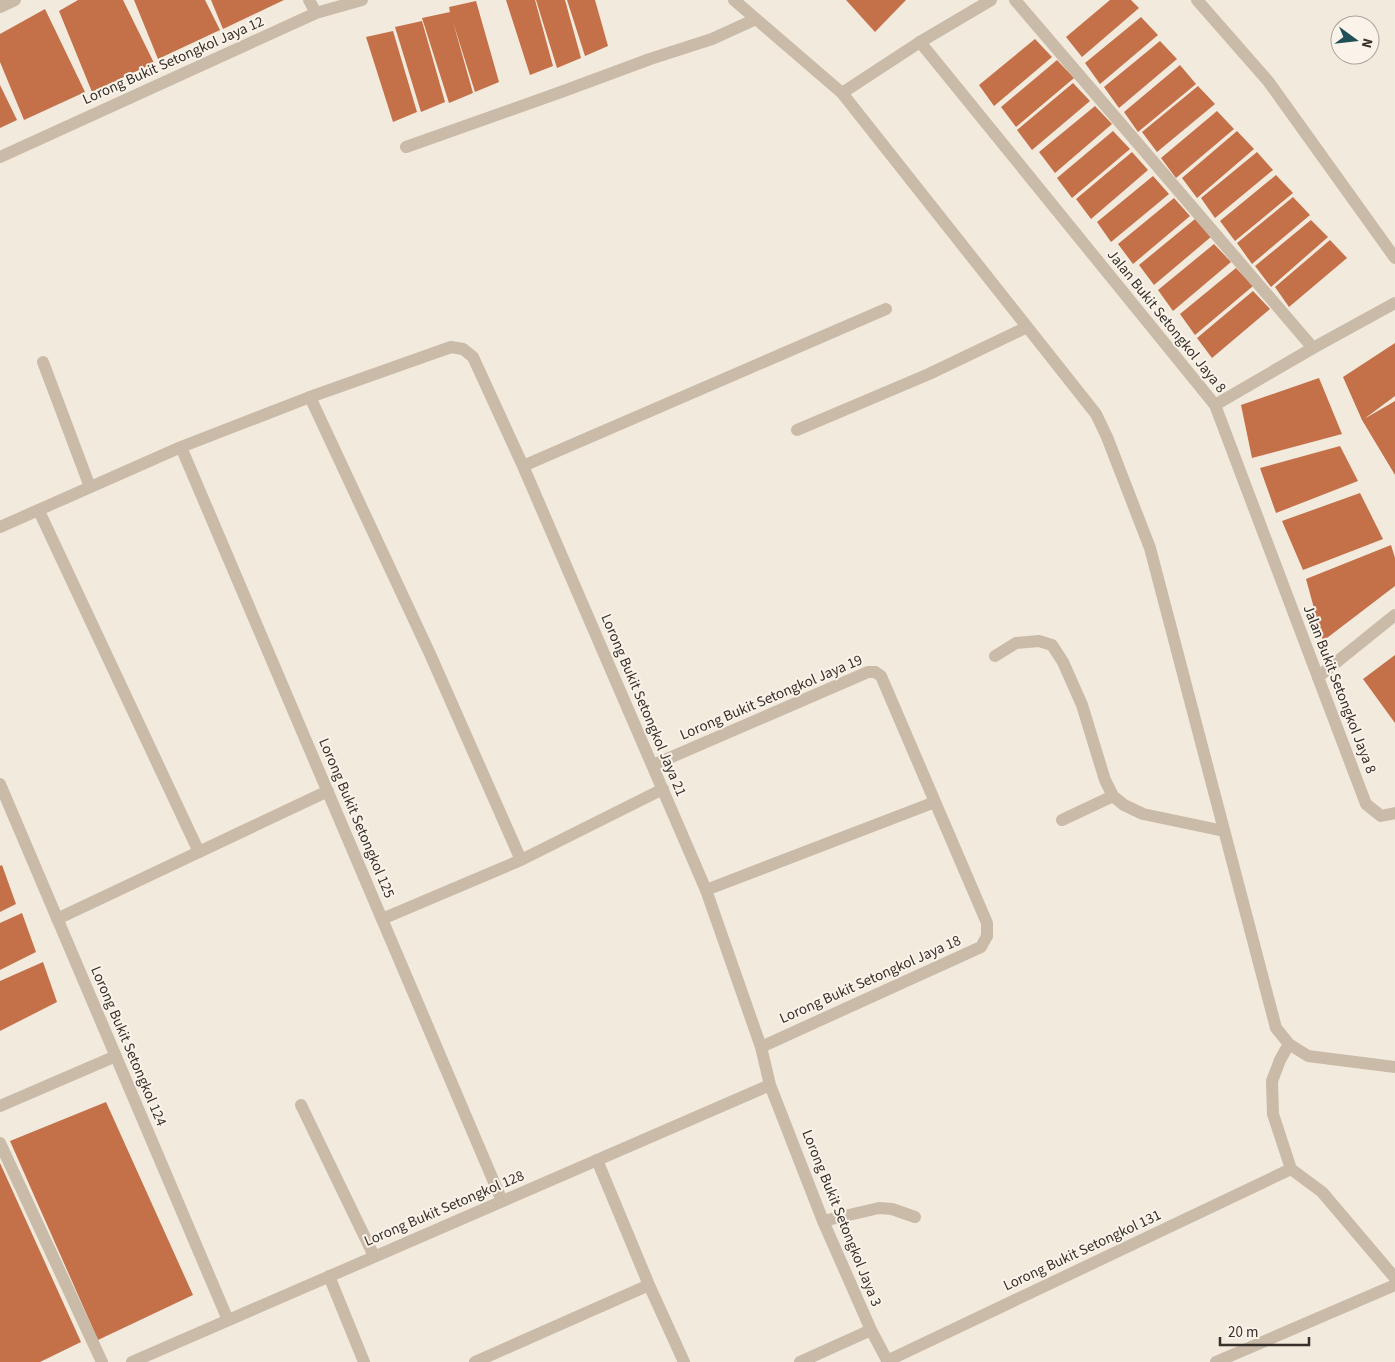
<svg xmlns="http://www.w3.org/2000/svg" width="1395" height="1362" font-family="'Source Sans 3',sans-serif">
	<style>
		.building { fill: #c47049 }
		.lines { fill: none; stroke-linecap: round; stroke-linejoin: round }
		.service { stroke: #cabba9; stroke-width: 12 }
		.minor { stroke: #cabba9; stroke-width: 12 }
		.labels { text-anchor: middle; stroke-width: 4; stroke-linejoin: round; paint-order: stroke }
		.street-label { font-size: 15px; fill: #372f29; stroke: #faf3ea }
	</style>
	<rect width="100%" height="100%" fill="#f2eadd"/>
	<path class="building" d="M 78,0 L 123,0 L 154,63 L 92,92 L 59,11 Z
		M 134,0 L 205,0 L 220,30 L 158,59 Z
		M 211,0 L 284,0 L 223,29 Z
		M 506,0 L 535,0 L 553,66 L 530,75 Z
		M 536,0 L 565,0 L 581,58 L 557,68 Z
		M 567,0 L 595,0 L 608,46 L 585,56 Z
		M 846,0 L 906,0 L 875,32 Z
		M 1110,0 L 1131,0 L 1139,8 L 1082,57 L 1066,37 Z
		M 476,1 L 499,82 L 475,92 L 453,22 L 473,93 L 449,103 L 422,18 L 450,12 L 449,7 Z
		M 45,9 L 85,92 L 24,120 L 0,62 L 0,34 Z
		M 1141,17 L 1158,35 L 1100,84 L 1085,63 Z
		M 422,21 L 445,102 L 421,112 L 395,27 Z
		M 393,31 L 417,112 L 393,122 L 366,37 Z
		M 1035,39 L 1052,57 L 994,106 L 979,85 Z
		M 1160,41 L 1177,59 L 1119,108 L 1104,87 Z
		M 1057,60 L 1074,78 L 1016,127 L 1001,107 Z
		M 1180,65 L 1196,84 L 1138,132 L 1124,112 Z
		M 1073,83 L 1090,101 L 1032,150 L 1017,130 Z
		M 0,85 L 17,120 L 0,128 Z
		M 1198,86 L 1215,104 L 1157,152 L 1142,132 Z
		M 1095,106 L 1112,124 L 1055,173 L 1039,152 Z
		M 1217,111 L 1234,129 L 1176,178 L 1161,158 Z
		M 1113,131 L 1130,149 L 1072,198 L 1057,178 Z
		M 1237,131 L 1254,149 L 1197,198 L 1182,178 Z
		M 1132,152 L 1148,170 L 1091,219 L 1076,199 Z
		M 1257,152 L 1273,170 L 1215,218 L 1201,198 Z
		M 1276,175 L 1293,193 L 1235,241 L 1220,221 Z
		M 1153,176 L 1169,194 L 1111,242 L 1097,222 Z
		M 1293,197 L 1310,215 L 1252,264 L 1237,243 Z
		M 1174,198 L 1190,216 L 1133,264 L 1118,244 Z
		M 1195,219 L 1212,236 L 1154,285 L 1139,265 Z
		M 1311,220 L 1328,237 L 1271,287 L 1255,266 Z
		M 1330,240 L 1347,258 L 1289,307 L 1275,287 Z
		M 1214,244 L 1231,262 L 1173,311 L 1158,290 Z
		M 1236,268 L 1253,286 L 1195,335 L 1180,314 Z
		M 1253,291 L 1270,309 L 1212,358 L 1197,338 Z
		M 1395,343 L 1395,396 L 1364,419 L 1395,401 L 1395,475 L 1362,420 L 1343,377 Z
		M 1319,378 L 1342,434 L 1252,458 L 1241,405 Z
		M 1340,446 L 1358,481 L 1276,513 L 1260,468 Z
		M 1360,493 L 1383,539 L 1303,570 L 1282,521 Z
		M 1391,545 L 1395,558 L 1395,586 L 1323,641 L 1306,579 Z
		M 1395,655 L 1395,723 L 1363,679 Z
		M 2,865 L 16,904 L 0,912 L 0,866 Z
		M 22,913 L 36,952 L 0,970 L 0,923 Z
		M 43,962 L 57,1002 L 0,1031 L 0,981 Z
		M 106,1102 L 193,1295 L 98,1340 L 10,1141 Z
		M 0,1163 L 81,1342 L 40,1362 L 0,1362 Z"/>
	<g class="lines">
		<path class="service" d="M 1015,0 L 1313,348
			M 0,7 L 15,0
			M 842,93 L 920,42 L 991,0
			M 310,397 L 430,654 L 521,860
			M 39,511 L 199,852
			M 995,656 L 1016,643 L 1039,641 L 1052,645 L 1063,662 L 1082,705 L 1105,780 L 1113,796 L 1124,805 L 1143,814 L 1224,831
			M 875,672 L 881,676 L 987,923 L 987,936
			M 1318,677 L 1395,615
			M 1062,820 L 1113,796
			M 706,890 L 935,802
			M 382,919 L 521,860 L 663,789
			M 301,1105 L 374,1256
			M 0,1143 L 102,1362
			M 597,1160 L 649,1285 L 684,1362
			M 823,1221 L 879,1208 L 892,1209 L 915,1217
			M 329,1276 L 364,1362
			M 475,1362 L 649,1285
			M 1216,1362 L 1395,1285"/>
		<path class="minor" d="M 309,0 L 316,13
			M 734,0 L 842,93 L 1096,414 L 1107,437 L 1150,548 L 1276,1028 L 1289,1044 L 1308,1056 L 1395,1067
			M 1197,0 L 1268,81 L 1395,258
			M 920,42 L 1215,405 L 1366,804 L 1381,816 L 1395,813
			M 406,147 L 561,92 L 650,59 L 712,39 L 756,19
			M 0,157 L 316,13 L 362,0
			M 43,362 L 90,487
			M 1215,405 L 1313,348 L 1395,303
			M 797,430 L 929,374 L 1027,327
			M 181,447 L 502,1201
			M 523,466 L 886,309
			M 0,527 L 181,447 L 310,397 L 451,347 L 463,349 L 473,357 L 523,466 L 706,890 L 761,1047 L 770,1085 L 823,1221 L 871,1330 L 888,1362
			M 653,765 L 868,672 L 875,672
			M 0,784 L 228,1320
			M 57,919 L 328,791
			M 1289,1044 L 1280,1060 L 1272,1081 L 1273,1114 L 1291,1169 L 1322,1192 L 1395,1278
			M 761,1047 L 981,947 L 987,936
			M 0,1106 L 116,1056
			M 887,1361 L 1291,1169
			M 132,1362 L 770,1085
			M 800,1362 L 871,1330"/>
	</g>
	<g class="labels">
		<g class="street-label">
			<text transform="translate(173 60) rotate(-24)" y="5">Lorong Bukit Setongkol Jaya 12</text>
			<text transform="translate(1167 321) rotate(51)" y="5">Jalan Bukit Setongkol Jaya 8</text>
			<text transform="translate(1340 689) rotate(69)" y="5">Jalan Bukit Setongkol Jaya 8</text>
			<text transform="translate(771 697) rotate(-23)" y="5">Lorong Bukit Setongkol Jaya 19</text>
			<text transform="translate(644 705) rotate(67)" y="5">Lorong Bukit Setongkol Jaya 21</text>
			<text transform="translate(357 818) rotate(67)" y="5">Lorong Bukit Setongkol 125</text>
			<text transform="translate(870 979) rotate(-24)" y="5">Lorong Bukit Setongkol Jaya 18</text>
			<text transform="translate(129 1046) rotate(67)" y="5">Lorong Bukit Setongkol 124</text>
			<text transform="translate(444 1208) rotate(-23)" y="5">Lorong Bukit Setongkol 128</text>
			<text transform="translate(842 1218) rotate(68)" y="5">Lorong Bukit Setongkol Jaya 3</text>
			<text transform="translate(1082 1250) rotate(-25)" y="5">Lorong Bukit Setongkol 131</text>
		</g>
	</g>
	<g transform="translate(1355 40) rotate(105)"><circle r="24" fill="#faf3ea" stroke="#aca59d"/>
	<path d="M0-4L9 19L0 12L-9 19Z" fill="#1f5058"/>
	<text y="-8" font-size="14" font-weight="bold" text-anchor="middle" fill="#372f29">N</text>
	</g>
	<path d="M1220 1337v8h89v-8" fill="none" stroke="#372f29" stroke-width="2.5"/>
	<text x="1228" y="1337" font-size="15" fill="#372f29" stroke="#faf3ea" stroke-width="4" paint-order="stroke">20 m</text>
</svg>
